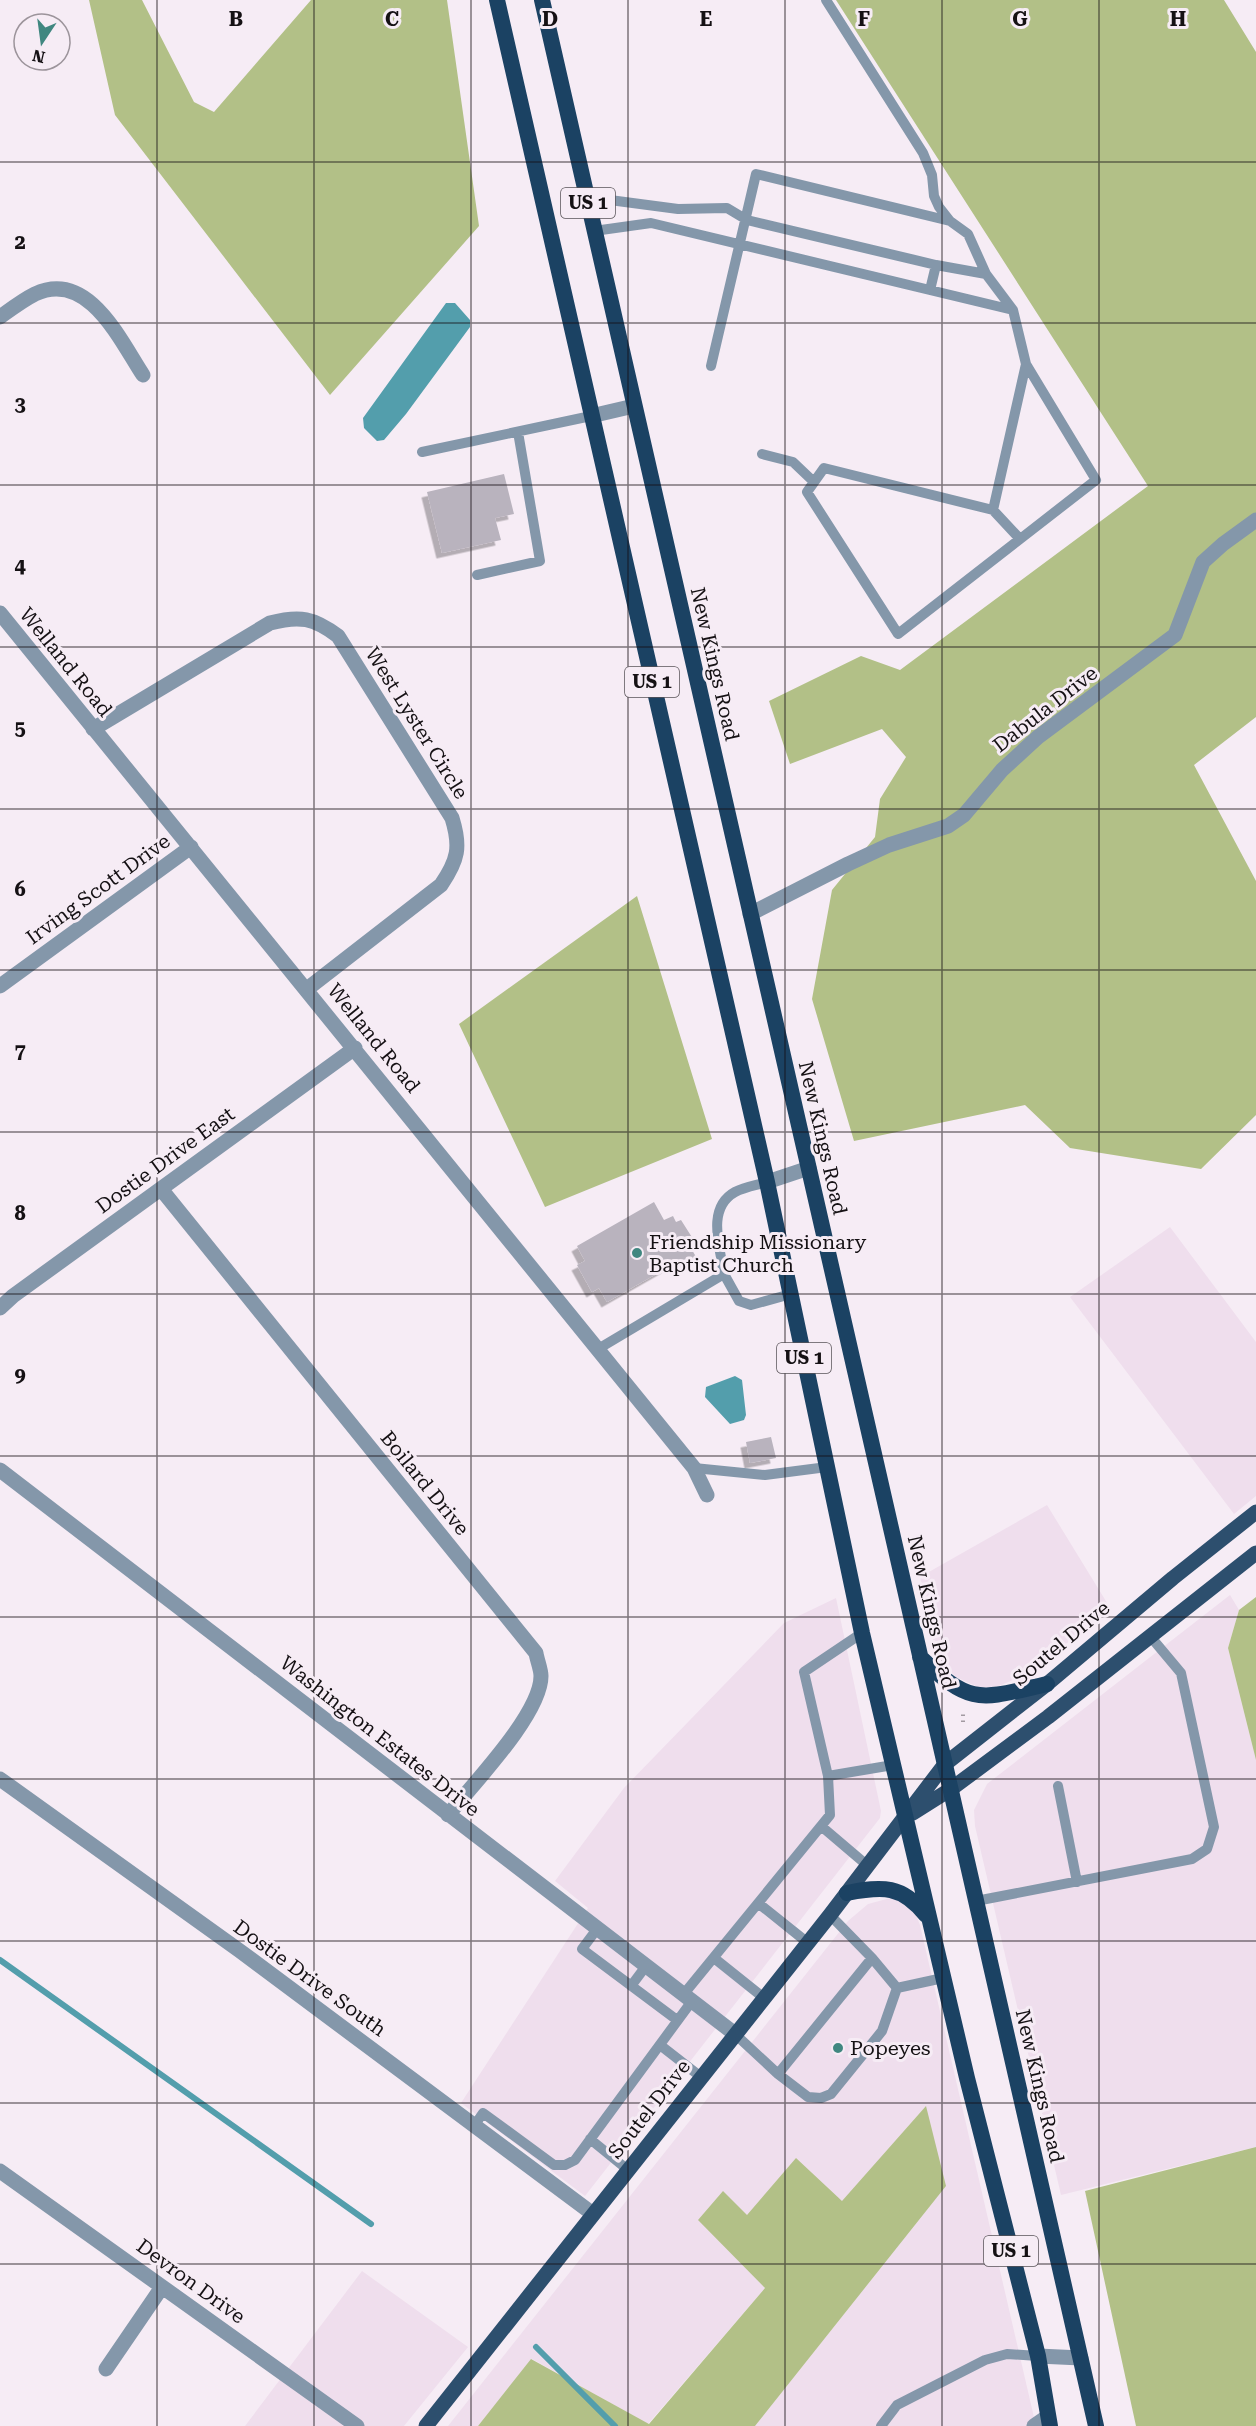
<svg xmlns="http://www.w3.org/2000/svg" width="1256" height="2426" font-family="'Roboto Serif',serif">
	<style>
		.built { fill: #efdeed }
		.forest { fill: #b2c087 }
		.water { fill: #539eac }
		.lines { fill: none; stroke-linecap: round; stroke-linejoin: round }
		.stream { stroke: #539eac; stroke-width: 6 }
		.building { fill: #b9b3be; filter: url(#shadow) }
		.path { stroke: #a29aa1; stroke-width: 4; stroke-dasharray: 1.5 4.5; stroke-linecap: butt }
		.service { stroke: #8497aa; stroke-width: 10 }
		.minor { stroke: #8497aa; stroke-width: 15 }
		.primary { stroke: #2d4f6e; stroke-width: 15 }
		.trunk { stroke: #1b4263; stroke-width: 16 }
		.grid { fill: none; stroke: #151114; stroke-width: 1.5; stroke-opacity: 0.55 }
		.poi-dot { fill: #408780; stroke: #f6ecf5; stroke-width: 2 }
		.labels { text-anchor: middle; stroke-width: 6; stroke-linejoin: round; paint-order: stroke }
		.shield { fill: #f6ecf5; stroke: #585358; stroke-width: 1.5 }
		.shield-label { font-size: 18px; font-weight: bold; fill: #151114 }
		.street-label { font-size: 20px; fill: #151114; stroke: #f6ecf5 }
		.poi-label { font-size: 20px; fill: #151114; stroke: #f6ecf5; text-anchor: start }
		.grid-label { font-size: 20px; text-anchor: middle; font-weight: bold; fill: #151114; stroke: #f6ecf5; stroke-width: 6; stroke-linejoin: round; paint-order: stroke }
	</style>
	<defs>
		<filter id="shadow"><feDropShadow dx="-5.5" dy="5.5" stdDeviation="0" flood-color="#0004"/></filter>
	</defs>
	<rect width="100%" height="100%" fill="#f6ecf5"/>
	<path class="built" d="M 1170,1227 L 1256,1342 L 1256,1496 L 1234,1514 L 1070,1297 Z
		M 1047,1505 L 1112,1611 L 1020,1677 L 999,1686 L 980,1688 L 956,1677 L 944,1665 L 934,1644 L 920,1577 Z
		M 1230,1595 L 1239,1610 L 1228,1648 L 1256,1760 L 1256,2147 L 1061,2195 L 975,1826 L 974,1810 L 987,1784 Z
		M 836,1598 L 881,1811 L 880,1818 L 585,2196 L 461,2103 L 588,1908 L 555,1881 L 624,1788 L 784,1623 Z
		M 894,1897 L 913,1907 L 920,1925 L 1036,2426 L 755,2426 L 946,2186 L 746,2215 L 698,2219 L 765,2288 L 648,2424 L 532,2359 L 478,2426 L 448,2426 L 848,1921 L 868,1904 Z
		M 362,2271 L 468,2347 L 404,2426 L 245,2426 Z"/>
	<path class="forest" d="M 89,0 L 142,0 L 194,102 L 214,112 L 311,0 L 447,0 L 479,226 L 330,395 L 115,115 Z
		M 836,0 L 1224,0 L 1256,52 L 1256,717 L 1194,765 L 1256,881 L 1256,1115 L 1201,1169 L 1070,1148 L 1025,1105 L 854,1141 L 812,999 L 832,890 L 875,837 L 880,799 L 906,757 L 882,729 L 790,764 L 769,701 L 861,656 L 900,670 L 1148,486 Z
		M 637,896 L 712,1139 L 545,1207 L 459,1024 Z
		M 1256,1597 L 1256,1760 L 1228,1648 L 1239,1610 Z
		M 926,2106 L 946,2186 L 755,2426 L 478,2426 L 531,2359 L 649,2424 L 765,2288 L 698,2220 L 723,2191 L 747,2215 L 796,2158 L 842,2201 Z
		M 1256,2147 L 1256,2426 L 1136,2426 L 1085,2191 Z"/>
	<path class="water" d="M 446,303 L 455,303 L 470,320 L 470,327 L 406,414 L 384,440 L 377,441 L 364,428 L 363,418 Z
		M 735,1376 L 742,1380 L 746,1415 L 744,1420 L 730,1424 L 705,1397 L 706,1387 Z"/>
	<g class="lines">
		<path class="stream" d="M 0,1960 L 371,2224
			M 536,2347 L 615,2426"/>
	</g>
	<path class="building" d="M 504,474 L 514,514 L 495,518 L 501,540 L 442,553 L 427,492 Z
		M 654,1202 L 664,1220 L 673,1216 L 676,1222 L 681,1220 L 695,1242 L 689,1245 L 698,1260 L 683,1268 L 679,1261 L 607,1302 L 599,1288 L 592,1292 L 577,1265 L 585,1261 L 577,1246 Z
		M 771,1437 L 776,1458 L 750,1463 L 746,1442 Z"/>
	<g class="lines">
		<path class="path" d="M 963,1722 L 963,1710"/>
		<path class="service" d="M 826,0 L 923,153 L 932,175 L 934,196 L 939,207 L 950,221 L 968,234 L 986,274 L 1013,310 L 1026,364 L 1096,480 L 898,634 L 807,492 L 824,468 L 993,510 L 1026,364
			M 587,197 L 678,209 L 727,208 L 747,220 L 936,265 L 986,274
			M 594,231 L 651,223 L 1013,310
			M 930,290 L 936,265
			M 711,366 L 756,174 L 950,221
			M 422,452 L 591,416
			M 762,454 L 793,462 L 814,482
			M 993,510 L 1020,539
			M 477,575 L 540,561 L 518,432
			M 724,1274 C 720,1247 706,1208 735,1192 C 744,1187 757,1185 767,1182
			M 598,1349 L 724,1274 L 739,1301 L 751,1305 L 791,1294
			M 694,1468 L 765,1475 L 827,1467
			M 828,1776 L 893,1765
			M 1058,1786 L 1077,1882
			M 821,1826 L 868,1866
			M 976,1901 L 1192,1859 L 1207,1849 L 1214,1827 L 1181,1673 L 1150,1636
			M 758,1903 L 808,1943
			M 830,1915 L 872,1958 L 897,1988 L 943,1978
			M 597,1929 L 582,1949 L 677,2020
			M 714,1958 L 764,1998
			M 631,1986 L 646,1966
			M 683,1995 L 830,1815 L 828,1776 L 804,1672 L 862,1633
			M 735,2034 L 778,2074 L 808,2097 L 821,2098 L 831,2094 L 882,2031 L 897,1988
			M 660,2045 L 701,2077
			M 778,2074 L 872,1958
			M 474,2126 L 483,2113 L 554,2165 L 565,2165 L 575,2160 L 692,2001
			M 590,2139 L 628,2170
			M 881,2426 L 897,2405 L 985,2360 L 1007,2354 L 1038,2356"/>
		<path class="minor" d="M 0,317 C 11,309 23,300 35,294 C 88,269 120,340 143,375
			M 591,416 L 634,406
			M 0,613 L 694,1468 L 707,1495
			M 93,729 L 270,623 C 300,615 314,618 338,636 L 452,818 C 461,847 458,860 441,885 L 307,989
			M 750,914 L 848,864 L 889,845 L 948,826 L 964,815 L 1002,770 L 1038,737 L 1175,635 L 1203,562 L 1223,544 L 1256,520
			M 0,986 L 191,847
			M 767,1182 L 809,1168
			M 161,1189 L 536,1653 C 537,1660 541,1669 541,1676 C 541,1714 473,1784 448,1815
			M 0,1308 L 13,1296 L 355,1048
			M 0,1470 L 735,2034
			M 0,1779 L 240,1951 L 593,2214
			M 0,2171 L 357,2426
			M 1038,2356 L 1081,2358
			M 106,2369 L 162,2287
			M 1034,2426 L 1047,2417"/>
		<path class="primary" d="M 913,1813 L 951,1789 L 1048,1717 L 1256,1553
			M 426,2426 L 830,1915 L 945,1764 L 1047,1684 L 1173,1578 L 1256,1512"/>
		<path class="trunk" d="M 497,0 L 767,1182 L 862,1633 L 967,2078 L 1038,2356 L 1050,2426
			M 542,0 L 1096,2426
			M 920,1657 C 972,1707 980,1699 1047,1684
			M 847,1893 C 883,1886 902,1885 926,1915"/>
	</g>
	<path class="grid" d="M 157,0 L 157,2426M 314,0 L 314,2426M 471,0 L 471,2426M 628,0 L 628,2426M 785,0 L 785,2426M 942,0 L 942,2426M 1099,0 L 1099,2426M 0,162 L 1256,162M 0,323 L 1256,323M 0,485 L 1256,485M 0,647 L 1256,647M 0,809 L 1256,809M 0,970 L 1256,970M 0,1132 L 1256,1132M 0,1294 L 1256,1294M 0,1456 L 1256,1456M 0,1617 L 1256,1617M 0,1779 L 1256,1779M 0,1941 L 1256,1941M 0,2103 L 1256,2103M 0,2264 L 1256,2264"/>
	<g class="poi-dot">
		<circle cx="637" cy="1253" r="6"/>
		<circle cx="838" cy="2048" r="6"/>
	</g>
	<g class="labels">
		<g class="shield">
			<rect x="561" y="188" width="54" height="30" rx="4.5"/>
			<rect x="625" y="667" width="54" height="30" rx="4.5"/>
			<rect x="777" y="1343" width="54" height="30" rx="4.5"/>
			<rect x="984" y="2236" width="54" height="30" rx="4.5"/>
		</g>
		<g class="shield-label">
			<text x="588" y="209">US 1</text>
			<text x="652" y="688">US 1</text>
			<text x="804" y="1364">US 1</text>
			<text x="1011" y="2257">US 1</text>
		</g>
		<g class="street-label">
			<text transform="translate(66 662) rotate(51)" y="7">Welland Road</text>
			<text transform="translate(715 664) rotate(77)" y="7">New Kings Road</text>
			<text transform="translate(1045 709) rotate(-38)" y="7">Dabula Drive</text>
			<text transform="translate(417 723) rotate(58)" y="7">West Lyster Circle</text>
			<text transform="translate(98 889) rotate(-36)" y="7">Irving Scott Drive</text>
			<text transform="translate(374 1038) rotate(51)" y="7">Welland Road</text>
			<text transform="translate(823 1138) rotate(77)" y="7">New Kings Road</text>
			<text transform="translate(165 1160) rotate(-36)" y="7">Dostie Drive East</text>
			<text transform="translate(425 1483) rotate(51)" y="7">Boilard Drive</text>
			<text transform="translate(932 1612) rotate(77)" y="7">New Kings Road</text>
			<text transform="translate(1061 1643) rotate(-40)" y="7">Soutel Drive</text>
			<text transform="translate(380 1736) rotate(38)" y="7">Washington Estates Drive</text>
			<text transform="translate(310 1978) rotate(36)" y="7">Dostie Drive South</text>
			<text transform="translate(1040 2086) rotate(77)" y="7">New Kings Road</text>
			<text transform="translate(649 2109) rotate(-52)" y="7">Soutel Drive</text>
			<text transform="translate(191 2281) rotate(36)" y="7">Devron Drive</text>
		</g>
		<g class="poi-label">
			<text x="649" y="1249">Friendship Missionary<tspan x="649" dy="23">Baptist Church</tspan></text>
			<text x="850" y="2055">Popeyes</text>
		</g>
	</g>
	<g class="grid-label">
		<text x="236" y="26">B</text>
		<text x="392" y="26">C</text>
		<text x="550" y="26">D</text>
		<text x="706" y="26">E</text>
		<text x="864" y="26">F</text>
		<text x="1020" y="26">G</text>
		<text x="1178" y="26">H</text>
		<text x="20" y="249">2</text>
		<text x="20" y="411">3</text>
		<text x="20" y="573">4</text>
		<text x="20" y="735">5</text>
		<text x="20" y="896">6</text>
		<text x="20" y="1058">7</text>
		<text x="20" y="1220">8</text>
		<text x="20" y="1382">9</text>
	</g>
	<g transform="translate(42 42) rotate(193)"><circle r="28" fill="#f6ecf5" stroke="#9c949b" stroke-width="1.5"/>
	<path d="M0-4.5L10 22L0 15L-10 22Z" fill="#408780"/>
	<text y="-9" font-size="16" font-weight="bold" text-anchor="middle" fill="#151114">N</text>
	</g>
</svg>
